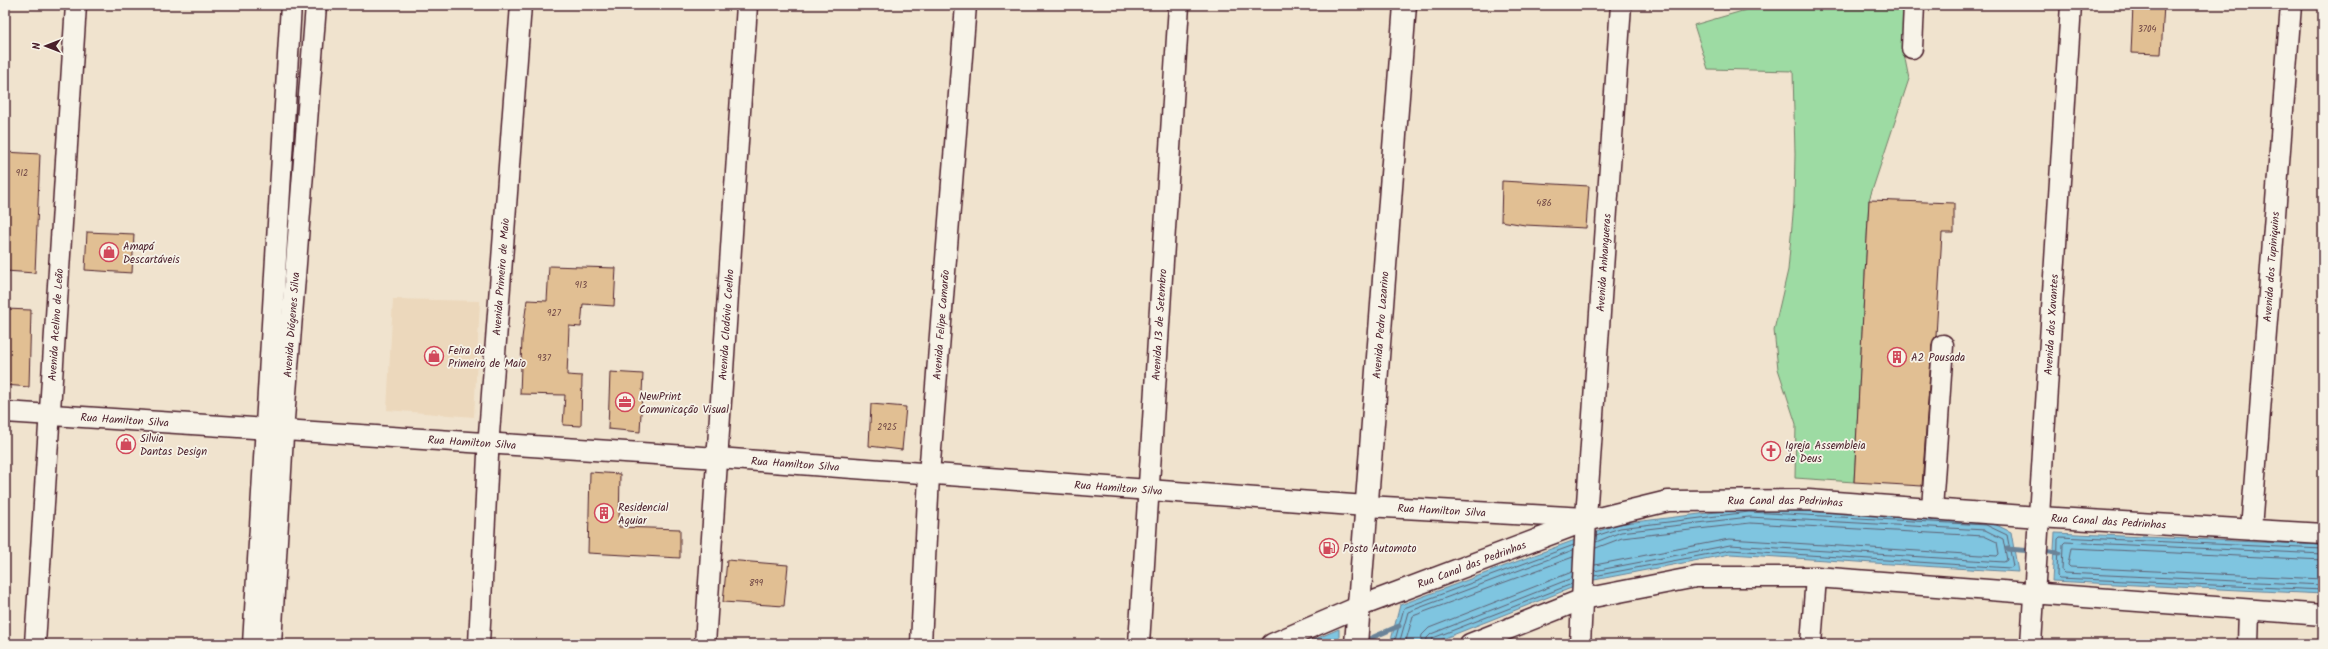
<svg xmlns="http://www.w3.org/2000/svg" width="2328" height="649" font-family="Kalam,sans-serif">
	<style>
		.built { fill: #ecd8bc }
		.green { fill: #9ddba3; stroke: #747d67 }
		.water { fill: #7fc5e0; stroke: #6a8398 }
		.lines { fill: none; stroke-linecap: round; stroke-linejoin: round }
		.shore { stroke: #5f6173; stroke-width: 1 }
		.stream { stroke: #6a8398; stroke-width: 5 }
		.building { fill: #e1bf93; stroke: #4a1f2b }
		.minor-casing { stroke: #4a1f2b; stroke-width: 23 }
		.major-casing { stroke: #4a1f2b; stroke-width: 25 }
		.minor { stroke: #f7f3e8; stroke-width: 20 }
		.major { stroke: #f7f3e8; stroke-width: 22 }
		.labels { text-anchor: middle; stroke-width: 3.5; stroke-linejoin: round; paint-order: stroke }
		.number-label { font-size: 9px; fill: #704745 }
		.poi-label { font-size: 11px; fill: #4a1f2b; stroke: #f7f3e8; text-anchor: start }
		.street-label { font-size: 11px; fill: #4a1f2b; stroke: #f7f3e8 }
	</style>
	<rect width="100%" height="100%" fill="#f0e3ce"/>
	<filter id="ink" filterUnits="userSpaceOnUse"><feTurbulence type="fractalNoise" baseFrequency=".025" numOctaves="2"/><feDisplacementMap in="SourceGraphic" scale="8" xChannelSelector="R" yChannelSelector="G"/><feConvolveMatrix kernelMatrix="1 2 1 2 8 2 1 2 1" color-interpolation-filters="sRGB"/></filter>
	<g filter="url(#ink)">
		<path class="built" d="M 393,299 L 480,301 L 474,417 L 387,410 Z"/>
		<path class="green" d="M 1763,5 L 1848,8 L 1848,5 L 1904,5 L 1902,44 L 1909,79 L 1869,200 L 1854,482 L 1795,478 L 1796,424 L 1778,369 L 1774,330 L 1788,270 L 1794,203 L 1795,154 L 1793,71 L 1708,69 L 1694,25 Z"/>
		<path class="water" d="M 1749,508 L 1988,521 L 2011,532 L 2018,572 L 1730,554 L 1589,581 L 1430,644 L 1390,644 L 1400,605 L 1618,524 Z
			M 2055,533 L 2323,545 L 2323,594 L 2052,581 Z
			M 1339,629 L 1339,644 L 1304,644 Z"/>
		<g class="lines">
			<path class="shore" d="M 2323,549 L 2060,537 L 2058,539 L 2057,576 L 2059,578 L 2323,590
				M 2323,554 L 2065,542 L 2063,544 L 2062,571 L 2064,573 L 2323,585
				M 2323,560 L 2071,548 L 2068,565 L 2070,567 L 2323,579
				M 1595,565 L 1729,539 L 1997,556 L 1999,554 L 1997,542 L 1984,536 L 1750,523 L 1622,538 L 1596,548
				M 1594,571 L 1730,545 L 2004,562 L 2007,560 L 2003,539 L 1985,530 L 1749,517 L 1621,532 L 1596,542
				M 1594,576 L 1730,550 L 2010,568 L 2013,566 L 2007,535 L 1986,525 L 1749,512 L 1620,528 L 1596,536
				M 1394,644 L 1404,608 L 1574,545
				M 1399,644 L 1408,612 L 1573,550
				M 1405,644 L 1413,616 L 1573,557
				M 1420,644 L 1422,635 L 1429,628 L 1572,572
				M 1426,644 L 1427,638 L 1431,634 L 1572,578
				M 1431,644 L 1433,638 L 1572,584"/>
			<path class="stream" d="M 2007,549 L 2033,551
				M 2041,551 L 2059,553
				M 1362,642 L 1399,626"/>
		</g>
		<path class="building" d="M 2133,5 L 2164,5 L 2161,54 L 2131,53 Z
			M 5,152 L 40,154 L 35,273 L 5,271 Z
			M 1502,181 L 1589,186 L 1586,228 L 1525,225 L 1501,221 Z
			M 1869,200 L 1954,203 L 1954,233 L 1942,233 L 1936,336 L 1932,344 L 1922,486 L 1854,482 Z
			M 87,232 L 134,234 L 132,273 L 85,270 Z
			M 549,266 L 616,268 L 614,306 L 583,304 L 581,327 L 569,326 L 567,375 L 582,376 L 581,426 L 563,425 L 565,395 L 520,394 L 522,338 L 527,300 L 547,301 Z
			M 5,309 L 31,310 L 29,387 L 5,385 Z
			M 610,372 L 643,374 L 640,432 L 608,429 Z
			M 871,404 L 906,407 L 902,450 L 869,446 Z
			M 590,472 L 620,474 L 619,527 L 680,529 L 680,558 L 588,553 Z
			M 727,560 L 788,565 L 784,606 L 723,602 Z"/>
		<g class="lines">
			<g class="minor-casing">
				<g id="minor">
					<path d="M 1912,48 L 1914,5"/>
					<path id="s1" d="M 5,412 L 718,458 L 1366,506 L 1586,518"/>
					<path d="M 1932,509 L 1943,345"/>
					<path id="s2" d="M 2251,529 L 2291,5"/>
					<path id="s3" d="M 35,644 L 76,5"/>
					<path d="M 253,644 L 291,5"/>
					<path id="s4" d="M 271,644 L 284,419 L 316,5"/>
					<path id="s5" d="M 479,644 L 489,434 L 521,5"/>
					<path id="s6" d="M 705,644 L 747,5"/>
					<path id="s7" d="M 921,644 L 929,475 L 966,5"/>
					<path id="s8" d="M 1139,644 L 1179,5"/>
					<path id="s9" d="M 1272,644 L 1358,607 L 1586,521 L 1668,501 L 1808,500 L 2039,517 L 2323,534"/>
					<path d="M 1470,644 L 1583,599 L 1696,577 L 1816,577 L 2323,615"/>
					<path id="s10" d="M 1580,644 L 1586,518 L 1621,5"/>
					<path d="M 1811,644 L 1816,577"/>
					<path id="s11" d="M 2031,644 L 2071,5"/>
					<path d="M 2248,644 L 2249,610"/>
				</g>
			</g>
			<g class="major-casing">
				<g id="major">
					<path id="s12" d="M 1356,644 L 1405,5"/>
				</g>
			</g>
			<use href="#minor" class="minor"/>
			<use href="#major" class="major"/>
		</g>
	</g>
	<defs>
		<g id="shop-ring" transform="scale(1)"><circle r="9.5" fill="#f7f3e8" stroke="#d1495b" stroke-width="1.5"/><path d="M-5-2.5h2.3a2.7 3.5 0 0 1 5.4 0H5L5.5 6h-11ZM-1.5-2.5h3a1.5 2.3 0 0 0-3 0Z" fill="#d1495b"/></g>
		<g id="building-ring" transform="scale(1)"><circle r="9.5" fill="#f7f3e8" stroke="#d1495b" stroke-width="1.5"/><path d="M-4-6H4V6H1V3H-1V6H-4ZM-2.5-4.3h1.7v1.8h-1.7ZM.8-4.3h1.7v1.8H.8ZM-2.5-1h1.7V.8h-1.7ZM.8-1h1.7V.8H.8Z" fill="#d1495b"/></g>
		<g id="office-ring" transform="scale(1)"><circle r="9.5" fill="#f7f3e8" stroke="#d1495b" stroke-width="1.5"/><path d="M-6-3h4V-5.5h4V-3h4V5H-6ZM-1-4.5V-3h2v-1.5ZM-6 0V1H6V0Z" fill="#d1495b"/></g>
		<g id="church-ring" transform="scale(1)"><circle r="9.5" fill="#f7f3e8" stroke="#d1495b" stroke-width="1.5"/><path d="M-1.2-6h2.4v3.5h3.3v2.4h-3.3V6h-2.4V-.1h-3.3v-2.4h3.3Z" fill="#d1495b"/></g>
		<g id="fuel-ring" transform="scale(1)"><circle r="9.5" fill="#f7f3e8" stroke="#d1495b" stroke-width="1.5"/><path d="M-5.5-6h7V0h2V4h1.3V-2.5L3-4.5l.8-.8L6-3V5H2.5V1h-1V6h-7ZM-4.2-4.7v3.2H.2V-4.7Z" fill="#d1495b"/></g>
	</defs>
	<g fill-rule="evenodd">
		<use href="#shop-ring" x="109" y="252"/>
		<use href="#shop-ring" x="434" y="356"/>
		<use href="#building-ring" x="1897" y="357"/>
		<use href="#office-ring" x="625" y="402"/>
		<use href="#shop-ring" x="126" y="444"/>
		<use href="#church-ring" x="1771" y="451"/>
		<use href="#building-ring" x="604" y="513"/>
		<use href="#fuel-ring" x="1329" y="548"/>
	</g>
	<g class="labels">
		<g class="number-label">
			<text x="2147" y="32">3704</text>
			<text x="22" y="176">912</text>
			<text x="1544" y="206">486</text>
			<text x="581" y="288">913</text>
			<text x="554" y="316">927</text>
			<text x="544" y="361">937</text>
			<text x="887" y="430">2925</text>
			<text x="756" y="586">899</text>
		</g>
		<g class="poi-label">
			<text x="123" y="250">Amapá<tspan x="123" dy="13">Descartáveis</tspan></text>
			<text x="448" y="354">Feira da<tspan x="448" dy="13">Primeiro de Maio</tspan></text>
			<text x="1911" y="361">A2 Pousada</text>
			<text x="639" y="400">NewPrint<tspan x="639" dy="13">Comunicação Visual</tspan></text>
			<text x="140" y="442">Silvia<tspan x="140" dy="13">Dantas Design</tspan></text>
			<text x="1785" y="449">Igreja Assembleia<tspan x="1785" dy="13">de Deus</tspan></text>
			<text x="618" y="511">Residencial<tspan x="618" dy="13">Aguiar</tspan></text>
			<text x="1343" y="552">Posto Automoto</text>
		</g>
		<g class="street-label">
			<text dy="4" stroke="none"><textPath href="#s10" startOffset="382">Avenida Anhangueras</textPath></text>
			<text dy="4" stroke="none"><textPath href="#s2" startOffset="263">Avenida dos Tupiniquins</textPath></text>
			<text dy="4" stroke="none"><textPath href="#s5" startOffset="368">Avenida Primeiro de Maio</textPath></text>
			<text dy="4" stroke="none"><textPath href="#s3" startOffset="320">Avenida Acelino de Leão</textPath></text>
			<text dy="4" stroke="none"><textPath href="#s4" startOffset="320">Avenida Diógenes Silva</textPath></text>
			<text dy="4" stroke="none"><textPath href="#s7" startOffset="320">Avenida Felipe Camarão</textPath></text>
			<text dy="4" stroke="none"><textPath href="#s12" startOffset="320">Avenida Pedro Lazarino</textPath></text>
			<text dy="4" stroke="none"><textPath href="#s6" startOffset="320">Avenida Clodóvio Coelho</textPath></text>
			<text dy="4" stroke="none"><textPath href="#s8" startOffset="320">Avenida 13 de Setembro</textPath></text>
			<text dy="4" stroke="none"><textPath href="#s11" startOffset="320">Avenida dos Xavantes</textPath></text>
			<text dy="4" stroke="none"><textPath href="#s1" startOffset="120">Rua Hamilton Silva</textPath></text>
			<text dy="4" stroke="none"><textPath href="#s1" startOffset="468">Rua Hamilton Silva</textPath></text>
			<text dy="4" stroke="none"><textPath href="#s1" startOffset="792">Rua Hamilton Silva</textPath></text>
			<text dy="4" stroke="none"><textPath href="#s1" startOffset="1116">Rua Hamilton Silva</textPath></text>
			<text dy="4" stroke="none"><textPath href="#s9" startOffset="539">Rua Canal das Pedrinhas</textPath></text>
			<text dy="4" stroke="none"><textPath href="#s1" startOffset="1440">Rua Hamilton Silva</textPath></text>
			<text dy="4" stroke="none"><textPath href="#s9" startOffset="863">Rua Canal das Pedrinhas</textPath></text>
			<text dy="4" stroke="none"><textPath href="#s9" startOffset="215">Rua Canal das Pedrinhas</textPath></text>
		</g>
	</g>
	<rect width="2328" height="649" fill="none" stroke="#f7f3e8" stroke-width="20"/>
	<rect x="10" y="10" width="2308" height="629" fill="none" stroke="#4a1f2b" stroke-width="1.5" filter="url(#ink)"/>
	<g transform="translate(46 46) rotate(270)" stroke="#f7f3e8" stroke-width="3" paint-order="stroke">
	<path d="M0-3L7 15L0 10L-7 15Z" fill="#4a1f2b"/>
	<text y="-6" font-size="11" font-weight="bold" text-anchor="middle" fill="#4a1f2b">N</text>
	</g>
</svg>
